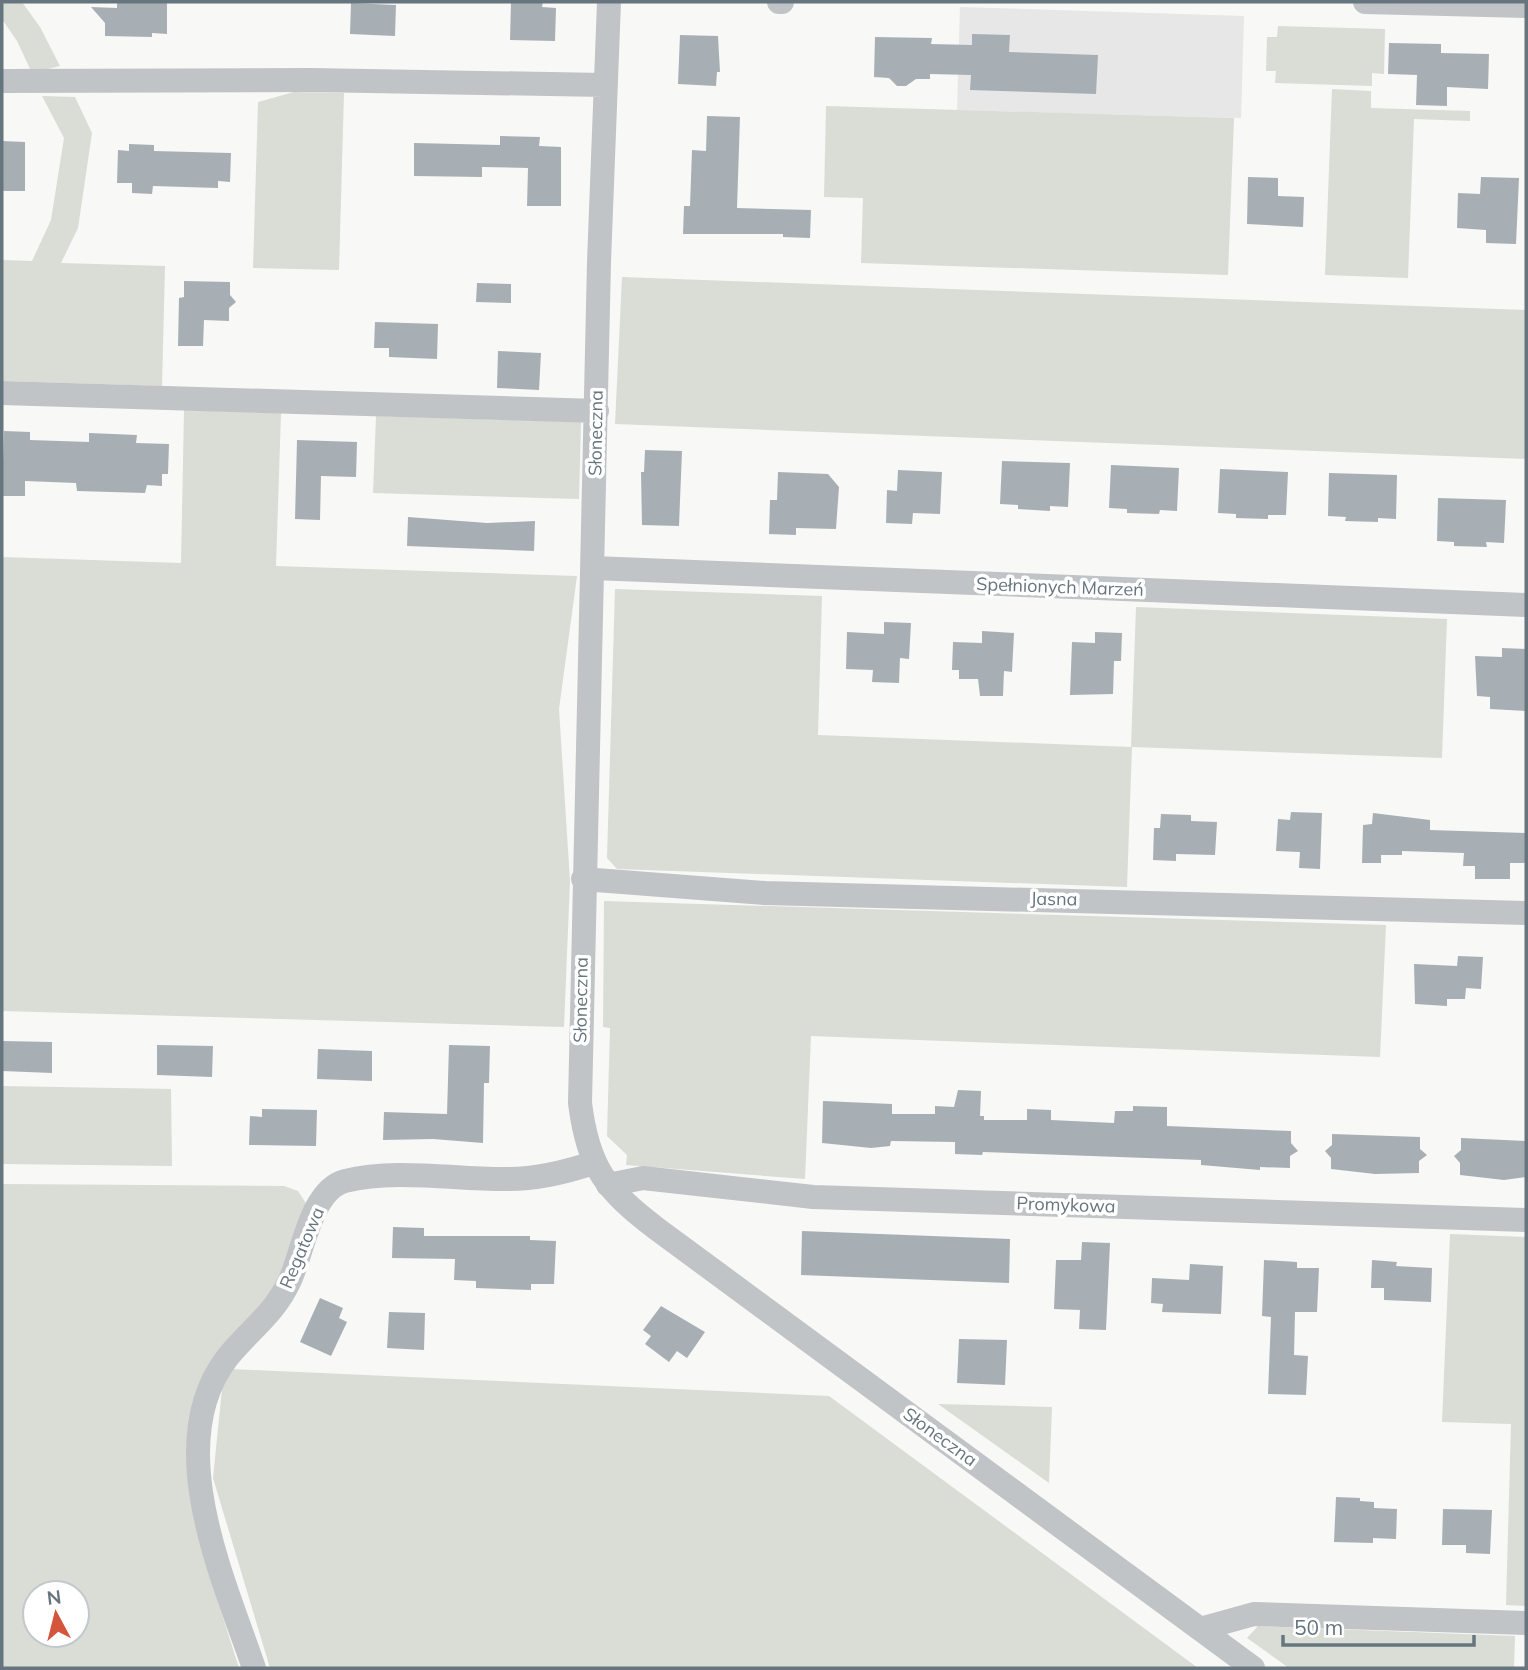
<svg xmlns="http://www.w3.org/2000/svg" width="1528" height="1670" font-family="Mulish,sans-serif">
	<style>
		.built { fill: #e6e7e6 }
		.green { fill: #d9ddd6; fill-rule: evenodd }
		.building { fill: #a8afb4 }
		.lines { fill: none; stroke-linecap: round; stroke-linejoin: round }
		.minor { stroke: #c0c4c7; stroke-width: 24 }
		.labels { text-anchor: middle; stroke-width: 7; stroke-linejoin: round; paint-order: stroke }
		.street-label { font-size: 18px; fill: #66757e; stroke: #fff }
	</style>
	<rect width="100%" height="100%" fill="#f8f8f6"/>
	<path class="built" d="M 960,7 L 1244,16 L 1241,118 L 957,110 Z"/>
	<path class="green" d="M 2,2 L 22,2 L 40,27 L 60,66 L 32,73 L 17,41 L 2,19 Z
		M 1278,26 L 1385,29 L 1384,74 L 1372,73 L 1372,86 L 1275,83 L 1276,71 L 1266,71 L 1267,37 L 1277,37 Z
		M 1332,89 L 1371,91 L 1371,108 L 1470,111 L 1470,121 L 1414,119 L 1408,278 L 1325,275 Z
		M 294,92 L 344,93 L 339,270 L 253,268 L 258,102 Z
		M 42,96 L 75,97 L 92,133 L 78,228 L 61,263 L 165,266 L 162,386 L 2,381 L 2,260 L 32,261 L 51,220 L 64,138 Z
		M 826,106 L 1234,118 L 1228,275 L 861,263 L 863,198 L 824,197 Z
		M 622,277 L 1526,310 L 1526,459 L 615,424 Z
		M 184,410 L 281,413 L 276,566 L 577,576 L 559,709 L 570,881 L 564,1027 L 2,1011 L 2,557 L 181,563 Z
		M 376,416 L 581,422 L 579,499 L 373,493 Z
		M 615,589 L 822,596 L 818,735 L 1131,747 L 1136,607 L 1447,619 L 1442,758 L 1132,747 L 1127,887 L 617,869 L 607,858 Z
		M 604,901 L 1386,925 L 1380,1057 L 811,1036 L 805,1179 L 626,1165 L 627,1155 L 607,1136 L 610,1028 L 603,1027 Z
		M 2,1086 L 171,1089 L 172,1166 L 2,1164 Z
		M 2,1184 L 284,1186 L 298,1191 L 307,1205 L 292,1248 L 268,1300 L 208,1373 L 204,1558 L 239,1668 L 2,1668 ZM 35,1593 L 77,1593 L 77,1635 L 35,1635 Z
		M 1450,1234 L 1526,1237 L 1526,1606 L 1506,1605 L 1511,1424 L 1442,1422 Z
		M 230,1369 L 829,1396 L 1198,1668 L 270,1668 L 213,1478 L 222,1389 Z
		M 938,1404 L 1052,1407 L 1049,1483 Z
		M 1258,1626 L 1515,1636 L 1514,1668 L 1289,1668 L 1247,1638 Z"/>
	<path class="building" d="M 117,2 L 167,2 L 167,34 L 152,33 L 152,37 L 105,36 L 105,23 L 91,7 L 117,8 Z
		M 511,2 L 543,2 L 542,7 L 556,8 L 555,41 L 510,40 Z
		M 351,3 L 396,5 L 395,36 L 350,34 Z
		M 972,34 L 1010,35 L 1009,52 L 1098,55 L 1096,94 L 970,90 L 971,75 L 930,74 L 930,79 L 916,79 L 906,86 L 897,86 L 889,78 L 874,77 L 875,37 L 932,38 L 931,44 L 972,45 Z
		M 680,35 L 718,36 L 720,72 L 717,72 L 716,86 L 678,84 Z
		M 1389,43 L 1441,44 L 1441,53 L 1489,54 L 1488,89 L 1447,87 L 1447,106 L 1416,105 L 1417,75 L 1388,74 Z
		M 707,116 L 740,117 L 737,208 L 811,210 L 810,238 L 783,237 L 783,234 L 683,234 L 684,206 L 690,206 L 692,150 L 706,151 Z
		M 500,136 L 540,137 L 539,146 L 561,147 L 561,206 L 527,206 L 528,168 L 482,167 L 482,177 L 414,176 L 414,143 L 500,145 Z
		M 2,141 L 25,142 L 25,191 L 2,191 Z
		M 129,144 L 154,145 L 154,151 L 231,153 L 230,182 L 218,181 L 218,188 L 153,186 L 152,194 L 132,193 L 132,183 L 117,183 L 118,150 L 129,151 Z
		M 1248,177 L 1278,178 L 1278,196 L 1304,197 L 1303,227 L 1247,224 Z
		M 1481,177 L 1519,178 L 1516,244 L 1486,243 L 1486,230 L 1457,228 L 1458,193 L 1480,194 Z
		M 184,281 L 230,282 L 230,295 L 236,302 L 229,308 L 229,321 L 204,320 L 203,346 L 178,346 L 179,298 L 184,297 Z
		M 477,283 L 511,284 L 511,303 L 476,302 Z
		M 375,322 L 438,324 L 437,359 L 389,357 L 389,348 L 374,348 Z
		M 498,351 L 541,353 L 539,390 L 497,388 Z
		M 4,431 L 30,432 L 30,440 L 89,442 L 89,433 L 137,435 L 136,443 L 169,444 L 168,474 L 162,474 L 162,486 L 147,485 L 145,493 L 77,491 L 76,483 L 25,481 L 25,496 L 2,496 Z
		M 297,440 L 357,442 L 356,477 L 321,476 L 320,520 L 295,519 Z
		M 645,450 L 682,451 L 679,526 L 642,525 L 641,472 L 644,472 Z
		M 1002,461 L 1070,463 L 1068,507 L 1050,506 L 1050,511 L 1018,509 L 1018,505 L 1000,504 Z
		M 1111,465 L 1179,468 L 1177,511 L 1160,510 L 1159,514 L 1127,513 L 1127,509 L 1109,508 Z
		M 1220,469 L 1288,472 L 1286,515 L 1268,515 L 1268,519 L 1236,518 L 1236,514 L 1218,513 Z
		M 898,470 L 942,472 L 940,514 L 913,513 L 912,524 L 886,523 L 887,490 L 897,491 Z
		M 778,472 L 828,474 L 839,487 L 836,529 L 796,528 L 796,535 L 769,534 L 770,500 L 777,500 Z
		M 1329,473 L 1397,475 L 1396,519 L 1378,518 L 1378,522 L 1345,521 L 1346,517 L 1328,516 Z
		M 1438,498 L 1506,500 L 1504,543 L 1486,542 L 1487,547 L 1454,546 L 1454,542 L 1437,541 Z
		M 408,517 L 487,523 L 535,521 L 534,551 L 407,546 Z
		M 884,622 L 911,623 L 909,659 L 900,658 L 899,683 L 872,682 L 873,670 L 846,669 L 847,632 L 884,634 Z
		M 982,631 L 1014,633 L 1012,672 L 1004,671 L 1003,696 L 980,696 L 978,679 L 959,679 L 959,670 L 952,670 L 953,642 L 982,643 Z
		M 1095,632 L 1122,633 L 1121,661 L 1114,661 L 1113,694 L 1070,695 L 1072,642 L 1095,643 Z
		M 1502,648 L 1526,649 L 1526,711 L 1490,709 L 1490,697 L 1477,696 L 1475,656 L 1502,657 Z
		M 1291,812 L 1322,813 L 1320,869 L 1299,868 L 1300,852 L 1276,851 L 1278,819 L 1290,820 Z
		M 1373,813 L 1430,820 L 1430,830 L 1526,833 L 1526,863 L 1510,863 L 1510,879 L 1475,879 L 1475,866 L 1463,866 L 1464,853 L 1402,851 L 1402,855 L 1381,855 L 1381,863 L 1362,863 L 1363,825 L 1372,824 Z
		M 1161,814 L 1191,815 L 1191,821 L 1217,822 L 1215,855 L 1176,854 L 1176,861 L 1153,860 L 1154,828 L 1160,828 Z
		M 1458,956 L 1483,957 L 1481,989 L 1466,988 L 1465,999 L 1447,999 L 1447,1006 L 1415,1004 L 1414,964 L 1457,966 Z
		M 2,1041 L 52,1042 L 52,1073 L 2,1071 Z
		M 157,1045 L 213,1046 L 212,1077 L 157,1075 Z
		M 449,1045 L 490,1046 L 489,1083 L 484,1083 L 483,1143 L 433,1139 L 383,1140 L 384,1112 L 447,1114 Z
		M 318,1049 L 372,1051 L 372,1081 L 317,1079 Z
		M 958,1090 L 981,1091 L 980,1116 L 984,1116 L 984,1120 L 1027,1120 L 1027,1109 L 1051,1110 L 1051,1120 L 1114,1123 L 1115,1111 L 1133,1111 L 1133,1106 L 1167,1107 L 1167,1126 L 1291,1131 L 1291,1143 L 1298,1151 L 1290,1156 L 1290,1168 L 1260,1167 L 1260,1170 L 1201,1165 L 1201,1160 L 983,1152 L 982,1155 L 955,1154 L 955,1142 L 891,1141 L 890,1146 L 871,1148 L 822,1143 L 823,1101 L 892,1104 L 892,1114 L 935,1114 L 935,1106 L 954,1107 Z
		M 262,1109 L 317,1110 L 316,1146 L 249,1145 L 250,1116 L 262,1117 Z
		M 1332,1134 L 1420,1137 L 1420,1149 L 1427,1155 L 1419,1161 L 1419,1173 L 1375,1174 L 1331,1169 L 1331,1158 L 1325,1151 L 1332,1145 Z
		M 1461,1138 L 1526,1141 L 1526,1177 L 1504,1180 L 1460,1175 L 1460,1163 L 1454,1156 L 1461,1150 Z
		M 393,1227 L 424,1228 L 424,1236 L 530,1236 L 530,1240 L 556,1241 L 554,1284 L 531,1284 L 531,1290 L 476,1288 L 476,1281 L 454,1280 L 455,1259 L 392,1258 Z
		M 802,1231 L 1010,1239 L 1009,1283 L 801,1275 Z
		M 1082,1242 L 1110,1243 L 1106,1330 L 1079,1329 L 1080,1310 L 1054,1309 L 1056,1260 L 1081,1260 Z
		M 1264,1260 L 1297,1262 L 1297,1268 L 1319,1268 L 1317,1312 L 1295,1312 L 1294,1355 L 1308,1356 L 1306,1395 L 1268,1394 L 1271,1317 L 1262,1316 Z
		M 1372,1260 L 1397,1262 L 1396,1266 L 1432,1268 L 1431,1302 L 1384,1300 L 1384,1288 L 1371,1288 Z
		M 1190,1264 L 1223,1266 L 1221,1314 L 1162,1312 L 1163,1304 L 1151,1303 L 1152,1278 L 1189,1280 Z
		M 320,1298 L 343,1308 L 339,1318 L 347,1322 L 331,1356 L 300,1342 Z
		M 661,1306 L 705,1332 L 687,1358 L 677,1351 L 669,1362 L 645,1344 L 651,1336 L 643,1330 Z
		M 389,1312 L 425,1313 L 424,1350 L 387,1348 Z
		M 959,1339 L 1007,1340 L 1005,1385 L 957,1383 Z
		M 1336,1497 L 1360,1498 L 1360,1501 L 1374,1502 L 1374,1508 L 1397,1509 L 1396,1539 L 1373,1538 L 1373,1543 L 1334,1542 Z
		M 1443,1509 L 1492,1510 L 1490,1554 L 1466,1553 L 1466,1545 L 1442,1545 Z"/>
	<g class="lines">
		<path class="minor" d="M 609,2 L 599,262 L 580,1103 C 588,1168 606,1190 657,1229 L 1253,1668
			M 779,2 L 782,2
			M 1365,2 L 1526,6
			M 2,81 L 310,80 L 605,85
			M 2,393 L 597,411
			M 593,568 L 1526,605
			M 583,879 L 765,893 L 1526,913
			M 608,1185 L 643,1178 L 813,1197 L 1526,1220
			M 1200,1629 L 1254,1614 L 1526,1623
			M 254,1668 C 224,1580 161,1444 227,1358 C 249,1330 274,1315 290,1280 C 303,1252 311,1190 345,1181 C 397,1168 456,1180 509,1179 C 538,1179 566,1172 593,1163"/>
	</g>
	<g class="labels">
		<g class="street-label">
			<text transform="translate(596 433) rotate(-89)" y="6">Słoneczna</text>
			<text transform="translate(1060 587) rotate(2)" y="6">Spełnionych Marzeń</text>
			<text transform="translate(1054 899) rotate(1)" y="6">Jasna</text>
			<text transform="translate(581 1000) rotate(-89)" y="6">Słoneczna</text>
			<text transform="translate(1066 1205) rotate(2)" y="6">Promykowa</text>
			<text transform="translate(302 1248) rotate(-67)" y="6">Regatowa</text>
			<text transform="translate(940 1437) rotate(36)" y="6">Słoneczna</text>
		</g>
	</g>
	<rect width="1528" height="1670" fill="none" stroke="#66757e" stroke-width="7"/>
	<g transform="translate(56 1614) rotate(353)"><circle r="33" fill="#ffffff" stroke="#c2c8cb" stroke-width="2"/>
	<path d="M0-5L12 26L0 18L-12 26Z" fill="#d3553c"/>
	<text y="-10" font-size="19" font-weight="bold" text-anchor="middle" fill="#66757e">N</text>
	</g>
	<path d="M1283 1635v10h191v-10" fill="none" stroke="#66757e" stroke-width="3.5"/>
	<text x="1294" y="1635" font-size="21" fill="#66757e" stroke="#ffffff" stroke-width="5" paint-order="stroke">50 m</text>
</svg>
